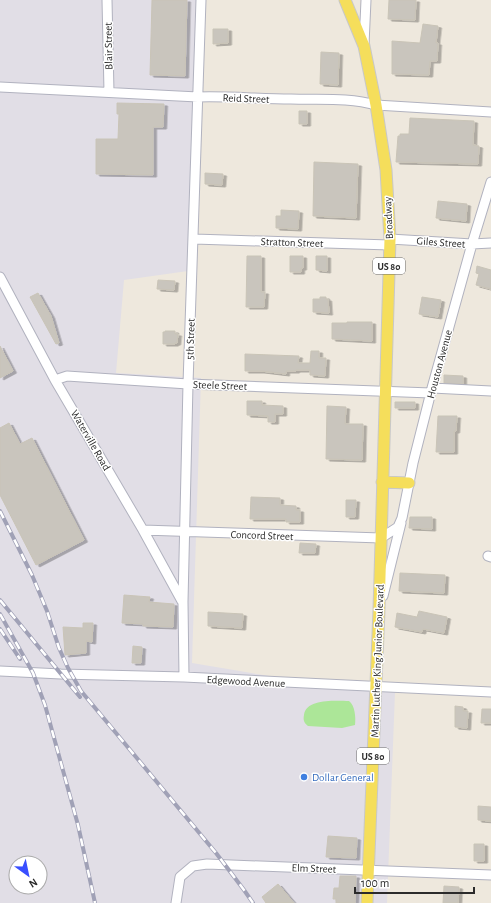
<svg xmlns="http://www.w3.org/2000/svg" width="491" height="903" font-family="'Alegreya Sans',sans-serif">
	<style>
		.industrial { fill: #e1dee6; fill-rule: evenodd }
		.green { fill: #ace698 }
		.building { fill: #c9c5bd; stroke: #c9c4b7; filter: url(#shadow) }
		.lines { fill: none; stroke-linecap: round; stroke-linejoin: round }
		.minor-casing { stroke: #b1b2bf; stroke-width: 11 }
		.major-casing { stroke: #c8c8c8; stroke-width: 13 }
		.minor { stroke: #fff; stroke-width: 9 }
		.major { stroke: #f5de5b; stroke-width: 11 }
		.rail-casing { stroke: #a0a1b6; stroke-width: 4 }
		.rail { stroke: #fff; stroke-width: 2.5; stroke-dasharray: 8; stroke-linecap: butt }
		.shop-dot { fill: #3f7fe0; stroke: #fff; stroke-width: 1.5 }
		.labels { text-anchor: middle; stroke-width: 3; stroke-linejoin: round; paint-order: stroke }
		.shield { fill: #fff; stroke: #6b6b6b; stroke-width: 1 }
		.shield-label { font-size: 10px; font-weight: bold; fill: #2b2b2b }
		.street-label { font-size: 11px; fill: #2b2b2b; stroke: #fff }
		.shop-label { font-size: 11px; fill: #366cbe; stroke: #fff; text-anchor: start }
	</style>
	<defs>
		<filter id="shadow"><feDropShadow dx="3.5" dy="2" stdDeviation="0" flood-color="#0004"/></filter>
	</defs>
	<rect width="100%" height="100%" fill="#eee8dd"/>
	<path class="industrial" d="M 0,0 L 196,0 L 188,271 L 124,280 L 116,373 L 201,378 L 192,663 L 305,682 L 395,692 L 387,903 L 0,903 ZM 16,863 L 40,863 L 40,887 L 16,887 Z"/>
	<path class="green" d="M 349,701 C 355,705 356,718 355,725 L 342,728 L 308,726 C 304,723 303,720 304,715 C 306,698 337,701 349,701 Z"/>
	<path class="building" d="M 152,0 L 187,0 L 185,76 L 150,75 Z
		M 389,0 L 416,0 L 415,20 L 388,19 Z
		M 423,24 L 438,26 L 436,43 L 438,43 L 437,61 L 430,61 L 429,75 L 392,74 L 392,41 L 420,43 Z
		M 213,29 L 228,29 L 228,43 L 213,44 Z
		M 321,52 L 339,53 L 338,85 L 320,84 Z
		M 117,103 L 164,104 L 163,127 L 153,127 L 153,175 L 96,174 L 96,139 L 118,139 L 119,114 L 117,114 Z
		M 299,111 L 307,111 L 307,124 L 299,124 Z
		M 410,118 L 474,121 L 473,145 L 479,146 L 478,164 L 396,162 L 398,136 L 400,136 L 400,134 L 409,134 Z
		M 314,162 L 358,164 L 356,218 L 313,216 Z
		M 205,173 L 223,174 L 222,185 L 205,184 Z
		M 438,201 L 467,204 L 466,221 L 436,218 Z
		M 281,210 L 299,211 L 298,229 L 276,228 L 276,216 L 281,216 Z
		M 247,256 L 261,256 L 261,292 L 265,292 L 264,307 L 246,307 Z
		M 290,256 L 303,256 L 303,268 L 301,268 L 301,272 L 290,272 Z
		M 316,256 L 327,256 L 327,271 L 316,270 Z
		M 477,266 L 491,270 L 491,289 L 476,285 L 479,274 L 476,273 Z
		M 158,280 L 175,281 L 174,290 L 157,289 Z
		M 38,293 L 51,316 L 59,343 L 56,344 L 30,297 Z
		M 320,297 L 326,297 L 326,299 L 328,299 L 329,313 L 313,312 L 313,299 L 320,299 Z
		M 422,297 L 441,300 L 438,317 L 419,314 Z
		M 347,322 L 372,322 L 372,341 L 332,339 L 332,323 L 347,323 Z
		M 165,331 L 175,331 L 175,334 L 178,334 L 177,343 L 175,343 L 175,344 L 163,344 L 163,332 L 165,332 Z
		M 0,346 L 13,371 L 0,378 Z
		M 311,351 L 319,351 L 319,358 L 326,358 L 325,376 L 310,375 L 310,370 L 296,370 L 296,371 L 286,371 L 286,374 L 261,371 L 245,371 L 245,354 L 299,356 L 298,363 L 310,363 Z
		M 444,375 L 463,376 L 463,384 L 444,383 Z
		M 247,401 L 262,401 L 262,405 L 283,406 L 283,414 L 275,414 L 275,422 L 268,422 L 268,416 L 247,415 Z
		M 395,402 L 415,402 L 415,408 L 395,408 Z
		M 327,406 L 346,407 L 345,424 L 363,424 L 362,460 L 326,459 Z
		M 438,416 L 457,416 L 456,431 L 454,431 L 454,452 L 436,452 Z
		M 9,423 L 20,444 L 32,438 L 84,540 L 36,565 L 0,495 L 0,428 Z
		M 251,497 L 280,498 L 280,505 L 296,506 L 296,510 L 300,510 L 300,522 L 286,522 L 286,519 L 250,519 Z
		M 346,500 L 356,500 L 355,517 L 346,517 Z
		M 410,517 L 432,517 L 432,529 L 409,528 Z
		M 300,543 L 316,544 L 315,553 L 299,553 Z
		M 400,573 L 445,575 L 444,593 L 399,591 Z
		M 124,595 L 150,597 L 149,602 L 174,604 L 173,627 L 143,626 L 143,624 L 122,623 Z
		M 419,611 L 447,617 L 444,633 L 423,629 L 422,632 L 395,627 L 397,613 L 417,617 Z
		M 208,612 L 243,614 L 242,628 L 208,626 Z
		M 83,623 L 93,623 L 92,642 L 86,641 L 86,653 L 65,655 L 63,627 L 83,628 Z
		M 133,646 L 142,647 L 141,663 L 132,663 Z
		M 455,706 L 463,707 L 463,711 L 468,711 L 467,728 L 455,727 Z
		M 482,709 L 491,709 L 491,723 L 481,723 Z
		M 478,806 L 491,807 L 491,821 L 478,820 Z
		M 328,836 L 357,838 L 356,858 L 326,857 Z
		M 474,844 L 484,844 L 484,861 L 474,861 Z
		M 340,876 L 356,876 L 355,903 L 336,903 L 336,899 L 333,899 L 334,888 L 339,888 Z
		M 278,884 L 294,903 L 266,903 L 262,897 Z
		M 444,886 L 459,887 L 458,903 L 443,903 Z"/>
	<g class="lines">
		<g class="minor-casing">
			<path id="minor" d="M 107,0 L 109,92
				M 364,45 L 366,0
				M 0,87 L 198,97 C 229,96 260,99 291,99 C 319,100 349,97 376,105 L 491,112
				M 194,239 L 390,245
				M 390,239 L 472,244 L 491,243
				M 0,277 L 55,380 L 143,530 L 182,601
				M 55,380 L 67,376 L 188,384 L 431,393
				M 432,388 L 491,391
				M 143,530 L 381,538 L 398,527 L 402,518 L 413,463 L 432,388 L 472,244 L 491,182
				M 488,556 L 491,557
				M 383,596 L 401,523
				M 0,671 L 61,674 L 184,677 L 491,692
				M 184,677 L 183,602 L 188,384 L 201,0
				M 176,903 L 180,877 L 193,866 L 207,864 L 491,875"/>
		</g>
		<g class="major-casing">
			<path id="major" d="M 345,0 L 364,46 L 376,105 L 386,170 L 390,239 L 379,610 L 367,903
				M 382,482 L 409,483"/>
		</g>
		<use href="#minor" class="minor"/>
		<use href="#major" class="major"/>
		<g class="rail-casing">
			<path id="rail" d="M 0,511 L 32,575 L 47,611 L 59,648 L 68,668 L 81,691 L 216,853 L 244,890 L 253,903
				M 0,600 L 80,697
				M 0,614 L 33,673 L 45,705 L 78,825 L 95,903
				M 0,629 L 20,659"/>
		</g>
		<use href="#rail" class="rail"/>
	</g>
	<circle class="shop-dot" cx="304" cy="777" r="4"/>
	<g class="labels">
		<g class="shield">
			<rect x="373" y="258" width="32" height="16" rx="3"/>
			<rect x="357" y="748" width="32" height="16" rx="3"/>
		</g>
		<g class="shield-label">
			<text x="389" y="270">US 80</text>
			<text x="373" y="760">US 80</text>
		</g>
		<g class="street-label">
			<text transform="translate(108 46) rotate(-91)" y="4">Blair Street</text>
			<text transform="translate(246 98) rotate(2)" y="4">Reid Street</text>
			<text transform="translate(388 218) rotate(-93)" y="4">Broadway</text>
			<text transform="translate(292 242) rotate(2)" y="4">Stratton Street</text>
			<text transform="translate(441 242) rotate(4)" y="4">Giles Street</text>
			<text transform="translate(190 339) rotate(-88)" y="4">5th Street</text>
			<text transform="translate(439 364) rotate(-75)" y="4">Houston Avenue</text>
			<text transform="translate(220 385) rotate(2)" y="4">Steele Street</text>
			<text transform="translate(91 440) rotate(60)" y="4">Waterville Road</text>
			<text transform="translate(262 535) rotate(2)" y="4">Concord Street</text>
			<text transform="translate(377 661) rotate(-88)" y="4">Martin Luther King Junior Boulevard</text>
			<text transform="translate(246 681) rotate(3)" y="4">Edgewood Avenue</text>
			<text transform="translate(314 868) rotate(2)" y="4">Elm Street</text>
		</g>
		<g class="shop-label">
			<text x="312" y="781">Dollar General</text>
		</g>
	</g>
	<g transform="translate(28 875) rotate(147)"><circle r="19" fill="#ffffff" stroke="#aaaaaa"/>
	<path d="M0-3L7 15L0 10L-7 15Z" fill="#394eff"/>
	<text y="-6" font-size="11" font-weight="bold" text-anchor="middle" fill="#2b2b2b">N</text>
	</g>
	<path d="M355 887v6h119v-6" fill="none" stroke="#2b2b2b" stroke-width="2"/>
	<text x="361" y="887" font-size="12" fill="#2b2b2b" stroke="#ffffff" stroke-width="3" paint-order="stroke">100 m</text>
</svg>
